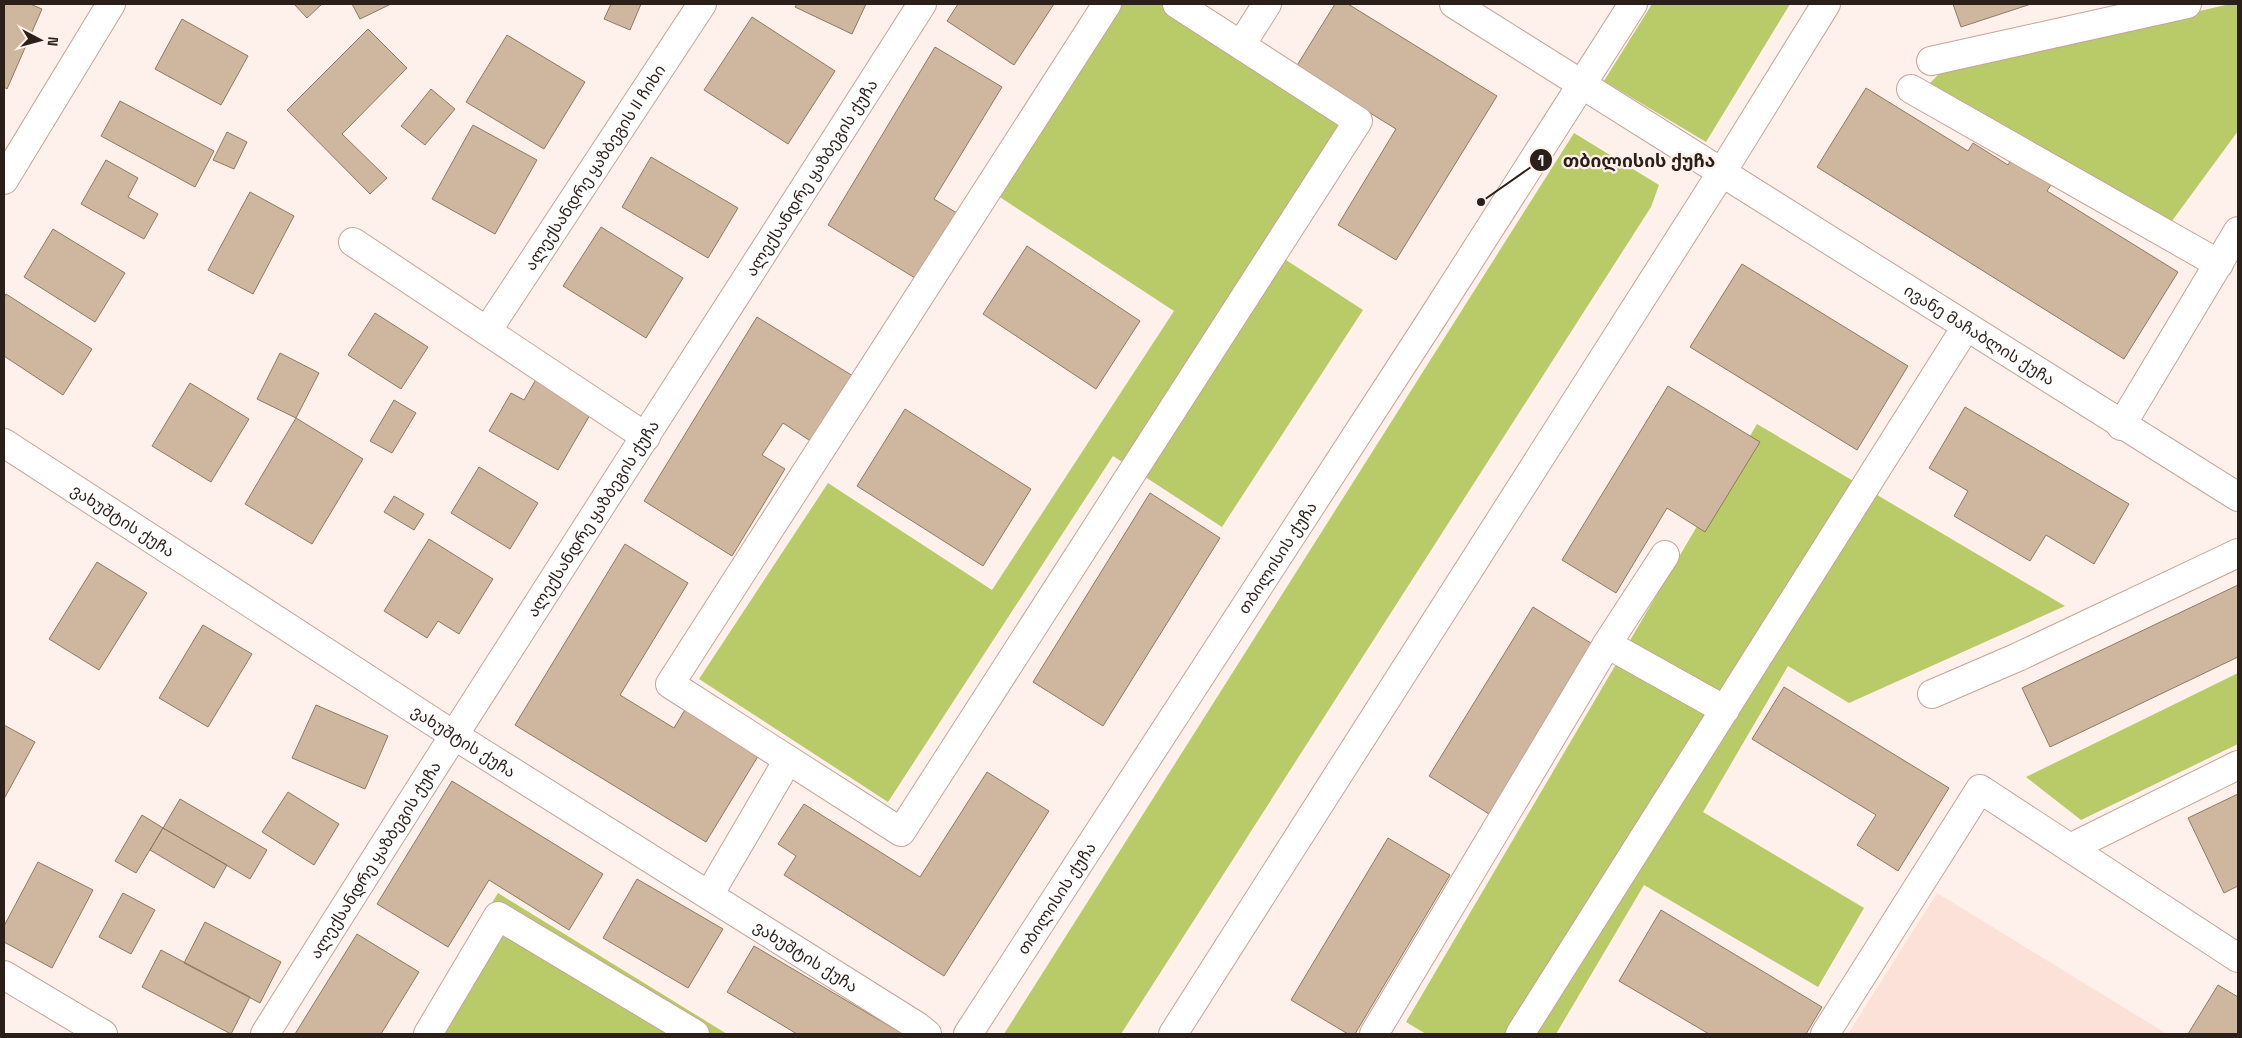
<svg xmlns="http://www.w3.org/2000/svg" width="2242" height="1038" font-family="'Space Grotesk','Noto Sans Georgian',sans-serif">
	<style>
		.built { fill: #fbe1d7 }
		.forest { fill: #b9ca69 }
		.building { fill: #ceb79e; stroke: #8f7a62 }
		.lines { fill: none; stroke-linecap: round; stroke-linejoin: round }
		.minor-casing { stroke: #c6a499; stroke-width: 30 }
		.major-casing { stroke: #c6a499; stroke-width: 30 }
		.minor { stroke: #fff; stroke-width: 28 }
		.major { stroke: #fff; stroke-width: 28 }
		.labels { text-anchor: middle; stroke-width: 4.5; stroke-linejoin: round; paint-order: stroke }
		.street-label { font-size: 16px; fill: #2b1f1a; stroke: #fef0ea }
		.leader { fill: none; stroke: #2b1f1a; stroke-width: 2 }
		.callout-dot { fill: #2b1f1a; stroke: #fef0ea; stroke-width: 2 }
		.mark-label { font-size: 15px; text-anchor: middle; font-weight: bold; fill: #fff }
		.callout-label { font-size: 18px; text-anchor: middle; font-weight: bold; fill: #2b1f1a; stroke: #fef0ea; stroke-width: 4.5; stroke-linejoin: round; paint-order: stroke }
	</style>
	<rect width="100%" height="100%" fill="#fef0ea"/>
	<path class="built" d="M 1937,893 L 2167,1034 L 1848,1034 Z"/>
	<path class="forest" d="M 1119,4 L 1167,4 L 1344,120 L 1263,245 L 1363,310 L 1222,527 L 1113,456 L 888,802 L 699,679 L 828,483 L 992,590 L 1174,311 L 995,194 Z
		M 1652,4 L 1790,4 L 1706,142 L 1604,81 Z
		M 2230,4 L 2238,4 L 2238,131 L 2169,225 L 1926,87 L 1943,70 Z
		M 1574,133 L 1659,185 L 1651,207 L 1121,1034 L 1004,1034 Z
		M 1757,424 L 2065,606 L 1849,703 L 1788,666 L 1703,812 L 1864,908 L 1818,987 L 1644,885 L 1556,1034 L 1426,1034 L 1406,1022 Z
		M 2238,673 L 2238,744 L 2081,820 L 2026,777 Z
		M 498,893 L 727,1034 L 412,1034 Z"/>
	<path class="building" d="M 4,4 L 30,4 L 42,9 L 7,89 L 4,87 Z
		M 294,4 L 322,4 L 307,18 Z
		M 352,4 L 391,4 L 360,19 Z
		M 611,4 L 641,4 L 630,30 L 604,19 Z
		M 797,4 L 866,4 L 852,34 L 795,7 Z
		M 958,4 L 1054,4 L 1014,65 L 947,21 Z
		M 1335,4 L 1348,4 L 1497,96 L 1396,260 L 1338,225 L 1396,129 L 1296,67 Z
		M 1953,4 L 2031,4 L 1961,27 Z
		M 752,17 L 835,71 L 788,144 L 704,90 Z
		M 182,19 L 248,56 L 221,105 L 155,69 Z
		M 368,29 L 407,68 L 342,134 L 387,178 L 370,194 L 287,110 Z
		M 507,35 L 585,82 L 544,149 L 466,102 Z
		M 935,47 L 1002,87 L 934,199 L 960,215 L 920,281 L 828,225 Z
		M 1866,88 L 1968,151 L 1973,143 L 2008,165 L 2015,152 L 2056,177 L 2047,191 L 2178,272 L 2124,359 L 1817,167 Z
		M 431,89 L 455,109 L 425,145 L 401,126 Z
		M 120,101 L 214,151 L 195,187 L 101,136 Z
		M 473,125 L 537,160 L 495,234 L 432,199 Z
		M 227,132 L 247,142 L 234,169 L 213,160 Z
		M 651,157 L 738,208 L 708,258 L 622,207 Z
		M 106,160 L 138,178 L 128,197 L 158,214 L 144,239 L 81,204 Z
		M 250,192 L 294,216 L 253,294 L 208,270 Z
		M 601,227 L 683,278 L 646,338 L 563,286 Z
		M 53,229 L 125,273 L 95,322 L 24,277 Z
		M 1027,246 L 1140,321 L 1096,389 L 983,314 Z
		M 1742,264 L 1908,366 L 1857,450 L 1690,347 Z
		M 6,294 L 92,349 L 63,395 L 4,356 L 4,298 Z
		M 375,313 L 428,347 L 401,389 L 348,355 Z
		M 757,317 L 853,376 L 812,442 L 783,423 L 762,455 L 785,469 L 732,556 L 644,501 Z
		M 280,353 L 319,373 L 296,418 L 257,399 Z
		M 538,376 L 594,408 L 558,470 L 489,431 L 511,393 L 524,400 Z
		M 190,383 L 249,419 L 211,482 L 152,446 Z
		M 1668,386 L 1760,442 L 1705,532 L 1667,508 L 1616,593 L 1562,560 Z
		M 394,400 L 416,413 L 392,453 L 370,441 Z
		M 1965,407 L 2129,504 L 2094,564 L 2046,535 L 2030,561 L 1954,516 L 1968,491 L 1929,468 Z
		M 905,409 L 1031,489 L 983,566 L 857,486 Z
		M 296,418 L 363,459 L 312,544 L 245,504 Z
		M 479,467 L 538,503 L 510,549 L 451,513 Z
		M 1150,493 L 1220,538 L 1103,726 L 1033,682 Z
		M 394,496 L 424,514 L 414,530 L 384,512 Z
		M 429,539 L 493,579 L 459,634 L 438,621 L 427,638 L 384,611 Z
		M 625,544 L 688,583 L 620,695 L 674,728 L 686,708 L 760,753 L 706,842 L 515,725 Z
		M 97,562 L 147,593 L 99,670 L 49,639 Z
		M 2238,585 L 2238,657 L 2050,747 L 2022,688 Z
		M 1533,607 L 1594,645 L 1489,814 L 1429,776 Z
		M 203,625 L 252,654 L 208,727 L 159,698 Z
		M 1784,687 L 1949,788 L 1898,871 L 1857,845 L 1876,815 L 1752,739 Z
		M 316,705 L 388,736 L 365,789 L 292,758 Z
		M 4,725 L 35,742 L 4,799 Z
		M 987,772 L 1049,811 L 944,976 L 784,875 L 796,856 L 778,844 L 804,804 L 920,877 Z
		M 452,781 L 603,874 L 569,930 L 489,880 L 448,947 L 377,904 Z
		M 288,792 L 339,824 L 314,865 L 262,832 Z
		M 2238,794 L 2238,886 L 2224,893 L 2188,818 Z
		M 180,799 L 267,850 L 250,879 L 163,828 Z
		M 142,815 L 163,828 L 136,873 L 115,861 Z
		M 163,828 L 227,865 L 214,888 L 150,850 Z
		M 1388,838 L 1450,875 L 1355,1034 L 1348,1034 L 1291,1000 Z
		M 38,862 L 93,890 L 52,968 L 4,942 L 4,926 Z
		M 637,879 L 723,929 L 688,988 L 603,938 Z
		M 123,893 L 155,910 L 131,954 L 99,937 Z
		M 1661,910 L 1822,1007 L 1806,1034 L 1709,1034 L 1619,981 Z
		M 205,922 L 281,962 L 260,1003 L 184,963 Z
		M 357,934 L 419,972 L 381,1034 L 295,1034 Z
		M 754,946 L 903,1034 L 797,1034 L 727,992 Z
		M 161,950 L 250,997 L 231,1034 L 142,987 Z
		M 2218,985 L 2238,997 L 2238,1034 L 2188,1034 Z"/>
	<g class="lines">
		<g class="minor-casing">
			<g id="minor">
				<path d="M 1107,4 L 670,684 L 901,832 L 1358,121 L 1177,4"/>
				<path id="s1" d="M 1454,4 L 2238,497"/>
				<path d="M 1241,45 L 1267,4"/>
				<path d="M 1931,61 L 2187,4"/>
				<path d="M 1911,89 L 2219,264"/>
				<path d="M 4,180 L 111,4"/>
				<path d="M 353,242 L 646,437"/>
				<path id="s2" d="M 487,331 L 702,4"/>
				<path d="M 2121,426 L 2238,231"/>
				<path id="s3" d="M 4,443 L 452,734 L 917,1026 L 927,1034"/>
				<path d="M 1607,644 L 1725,710"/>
				<path d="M 1932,694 L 2018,657 L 2238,553"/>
				<path d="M 2070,848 L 2238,765"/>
				<path d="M 709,895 L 788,760"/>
				<path d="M 4,975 L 103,1034"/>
				<path id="s4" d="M 265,1034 C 481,689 703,348 922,4"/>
				<path d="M 428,1034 L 498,916 L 695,1034"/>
				<path d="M 1374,1034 L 1607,644 L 1665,555"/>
				<path d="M 1520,1034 L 1966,327"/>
				<path d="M 1825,1034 L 1980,789 L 2238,958"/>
			</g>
		</g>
		<g class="major-casing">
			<g id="major">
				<path id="s5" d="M 968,1034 L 1428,325 L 1633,4"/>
				<path d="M 1173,1034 L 1722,172 L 1826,4"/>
			</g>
		</g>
		<use href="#minor" class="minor"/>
		<use href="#major" class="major"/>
	</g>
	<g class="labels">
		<g class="street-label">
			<text dy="6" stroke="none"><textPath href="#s2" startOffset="196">ალექსანდრე ყაზბეგის II ჩიხი</textPath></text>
			<text dy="6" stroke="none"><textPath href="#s4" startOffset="1016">ალექსანდრე ყაზბეგის ქუჩა</textPath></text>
			<text dy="6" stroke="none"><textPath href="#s1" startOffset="621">ივანე მაჩაბლის ქუჩა</textPath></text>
			<text dy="6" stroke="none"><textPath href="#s4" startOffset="611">ალექსანდრე ყაზბეგის ქუჩა</textPath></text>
			<text dy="6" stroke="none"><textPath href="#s3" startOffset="142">ვახუშტის ქუჩა</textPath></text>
			<text dy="6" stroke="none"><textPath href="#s5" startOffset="568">თბილისის ქუჩა</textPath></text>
			<text dy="6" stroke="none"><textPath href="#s3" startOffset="548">ვახუშტის ქუჩა</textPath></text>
			<text dy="6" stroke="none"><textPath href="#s4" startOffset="206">ალექსანდრე ყაზბეგის ქუჩა</textPath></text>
			<text dy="6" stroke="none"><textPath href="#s5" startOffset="162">თბილისის ქუჩა</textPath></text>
			<text dy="6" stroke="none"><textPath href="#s3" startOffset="952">ვახუშტის ქუჩა</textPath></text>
		</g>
	</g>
	<path class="leader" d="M1481 202L1541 160"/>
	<g class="callout-dot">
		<circle cx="1481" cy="202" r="5"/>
		<circle cx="1541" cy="160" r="12"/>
	</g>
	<g class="mark-label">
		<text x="1541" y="166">1</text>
	</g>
	<g class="callout-label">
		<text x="1639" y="167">თბილისის ქუჩა</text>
	</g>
	<rect width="2242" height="1038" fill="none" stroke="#2b1f1a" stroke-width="10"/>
	<g transform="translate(40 40) rotate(96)" stroke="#fef0ea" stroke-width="4" paint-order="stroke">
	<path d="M0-4L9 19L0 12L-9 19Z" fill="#2b1f1a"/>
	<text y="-8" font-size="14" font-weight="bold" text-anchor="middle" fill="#2b1f1a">N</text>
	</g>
</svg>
